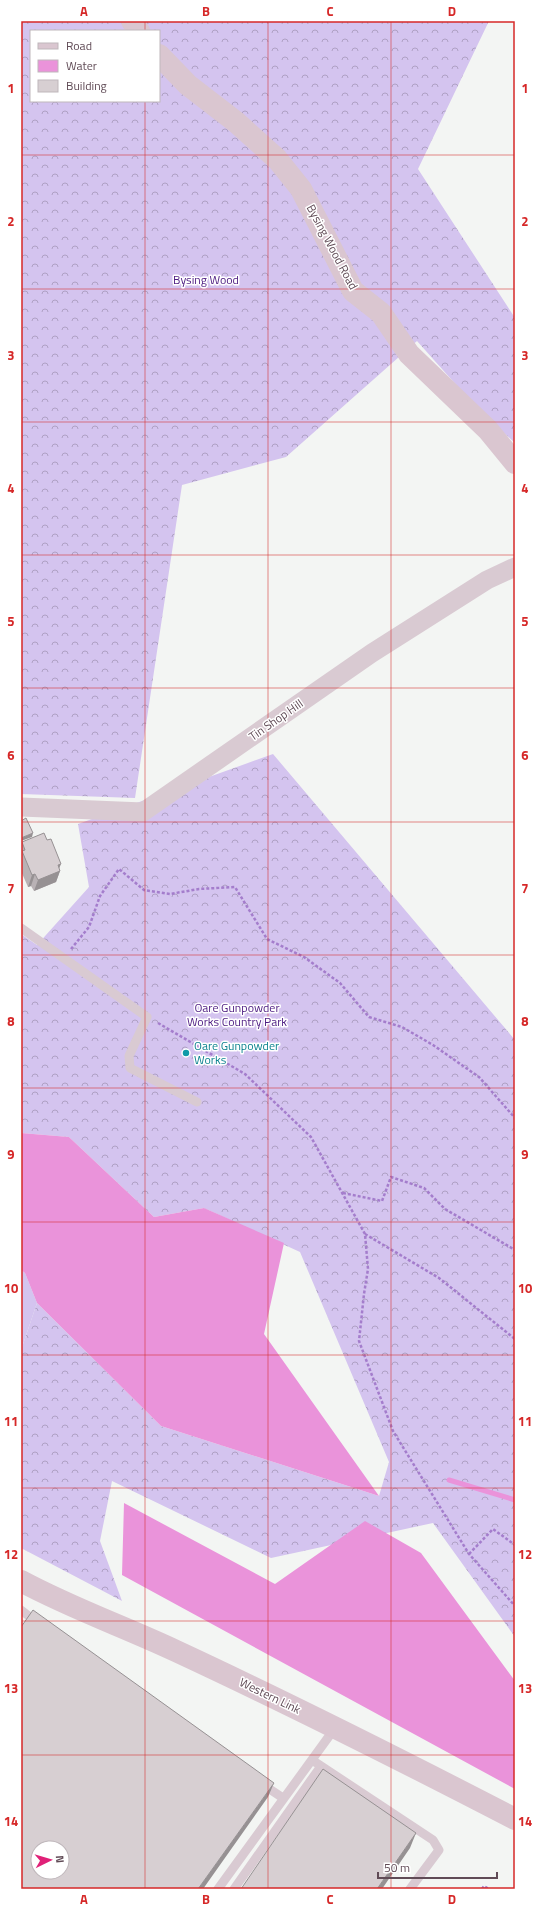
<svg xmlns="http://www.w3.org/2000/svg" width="536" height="1910" font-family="'Titillium Web',sans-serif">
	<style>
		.grass { fill: #d4c4ef }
		.forest { fill: url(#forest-crowns); fill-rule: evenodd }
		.water { fill: #ea93da }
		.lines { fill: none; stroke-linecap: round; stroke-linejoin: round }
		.stream { stroke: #ea93da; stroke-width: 5 }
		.path { stroke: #a47dcc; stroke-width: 2.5; stroke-dasharray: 3 2; stroke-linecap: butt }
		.lane { stroke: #d9cad2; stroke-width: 9 }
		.street { stroke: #d9cad2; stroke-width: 19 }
		.secondary { stroke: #dac6d0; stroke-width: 22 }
		.wall { fill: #b9b2b5 }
		.shaded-wall { fill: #969193 }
		.building { fill: #d7cfd2; stroke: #969193; fill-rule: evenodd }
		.grid { fill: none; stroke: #d62828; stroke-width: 1; stroke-opacity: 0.55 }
		.culture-dot { fill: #0f9aa8; stroke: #fff; stroke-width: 1.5 }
		.labels { text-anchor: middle; stroke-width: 3; stroke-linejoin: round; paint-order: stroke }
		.street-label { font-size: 12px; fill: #604b56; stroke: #fff }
		.park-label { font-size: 12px; fill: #4c1b81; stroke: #fff }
		.culture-label { font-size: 12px; fill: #0d838f; stroke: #fff; text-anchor: start }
		.neatline { fill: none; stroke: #d62828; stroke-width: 1.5 }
		.grid-label { font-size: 13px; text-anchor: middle; font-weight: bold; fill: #d62828 }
	</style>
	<defs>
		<pattern id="forest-crowns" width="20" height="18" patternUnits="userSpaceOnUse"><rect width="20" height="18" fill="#d4c4ef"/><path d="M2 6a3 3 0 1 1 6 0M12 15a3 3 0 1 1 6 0" fill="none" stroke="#afa1c4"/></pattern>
	</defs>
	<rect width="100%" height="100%" fill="#f3f5f3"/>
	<path class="grass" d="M 21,1270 L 25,1273 L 37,1303 L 21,1350 Z"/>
	<path class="forest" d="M 21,21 L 489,21 L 418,169 L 515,318 L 515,443 L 476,407 L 417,341 L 286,457 L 182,485 L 135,798 L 21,794 ZM 31,31 L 159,31 L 159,101 L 31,101 Z
		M 273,754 L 515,1040 L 515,1637 L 433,1523 L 271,1558 L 112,1481 L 100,1541 L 122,1601 L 21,1548 L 21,1350 L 37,1303 L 161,1426 L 379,1496 L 389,1462 L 300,1252 L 204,1208 L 154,1217 L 69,1137 L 21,1133 L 21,934 L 37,945 L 89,887 L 78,824 Z"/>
	<path class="water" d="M 21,1133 L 69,1137 L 154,1217 L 204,1208 L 284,1243 L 264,1334 L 379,1496 L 161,1426 L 37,1303 L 25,1273 L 21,1270 Z
		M 124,1503 L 275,1584 L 365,1521 L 421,1553 L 515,1681 L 515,1789 L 122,1575 Z"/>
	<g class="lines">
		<path class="stream" d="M 449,1480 L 515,1500"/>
		<path class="path" d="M 71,949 L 89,927 L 100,896 L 119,869 L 144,890 L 170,894 L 199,889 L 235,887 L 267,939 L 304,957 L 340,983 L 369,1017 L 402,1027 L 433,1045 L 479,1077 L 515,1118
			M 158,1023 L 245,1074 L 311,1137 L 365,1234 L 368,1269 L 364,1294 L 359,1341 L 393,1431 L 469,1554 L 515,1606
			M 343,1193 L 382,1201 L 391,1177 L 424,1188 L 445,1209 L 515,1250
			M 365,1234 L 439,1278 L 515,1339
			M 469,1554 L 493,1529 L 515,1545
			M 482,1889 L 484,1886 L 489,1889"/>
		<path class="lane" d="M 21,928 L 147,1017 L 129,1056 L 130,1068 L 197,1102
			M 21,1610 L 39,1624
			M 312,1760 L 433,1840 L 439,1850 L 410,1889
			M 262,1784 L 283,1798
			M 218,1889 L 335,1728
			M 234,1889 L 321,1766"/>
		<path class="street" d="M 21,807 L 143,812 L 372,653 L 487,580 L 515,567"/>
		<path class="secondary" d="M 132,21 L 139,31
			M 159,55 L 188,85 L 236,122 L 277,159 L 301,189 L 353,291 L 381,313 L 409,354 L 488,430 L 515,463
			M 21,1581 C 71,1608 125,1627 176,1651 C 290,1704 403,1761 515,1819"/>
	</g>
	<path class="wall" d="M 22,842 L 59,869 L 60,871 L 56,882 L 34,891 L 31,886 L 28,887 L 21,871 Z"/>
	<path class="shaded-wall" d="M 33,833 L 32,837 L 21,841 L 21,838 Z
		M 61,864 L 58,871 L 60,871 L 56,882 L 34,891 L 38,880 L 58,865 Z
		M 35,874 L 31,886 L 28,887 L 32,875 Z
		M 274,1783 L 268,1797 L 203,1889 L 198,1889 Z
		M 416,1833 L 410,1848 L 382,1889 L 377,1889 Z"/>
	<path class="building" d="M 26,818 L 33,833 L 21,838 L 21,821 Z
		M 44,833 L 47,840 L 51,839 L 61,864 L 58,865 L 60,871 L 38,880 L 35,874 L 32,875 L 22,851 L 25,850 L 22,842 Z
		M 33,1610 L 274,1783 L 198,1889 L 21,1889 L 21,1627 ZM 38,1848 L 62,1848 L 62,1872 L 38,1872 Z
		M 323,1769 L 416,1833 L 377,1889 L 241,1889 Z"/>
	<path class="grid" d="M 145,21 L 145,31M 268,21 L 268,1889M 391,21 L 391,1889M 145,101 L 145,1889M 21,155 L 515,155M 21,289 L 515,289M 21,422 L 515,422M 21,555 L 515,555M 21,688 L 515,688M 21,822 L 515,822M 21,955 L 515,955M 21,1088 L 515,1088M 21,1222 L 515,1222M 21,1355 L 515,1355M 21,1488 L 515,1488M 21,1621 L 515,1621M 21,1755 L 515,1755"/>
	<circle class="culture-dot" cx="186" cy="1053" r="4"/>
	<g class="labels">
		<g class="street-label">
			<text transform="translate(332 247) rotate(62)" y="4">Bysing Wood Road</text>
			<text transform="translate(276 720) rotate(-35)" y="4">Tin Shop Hill</text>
			<text transform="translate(270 1696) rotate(26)" y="4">Western Link</text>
		</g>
		<g class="park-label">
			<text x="206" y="284">Bysing Wood</text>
			<text x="237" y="1012">Oare Gunpowder<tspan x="237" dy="14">Works Country Park</tspan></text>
		</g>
		<g class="culture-label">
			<text x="194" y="1050">Oare Gunpowder<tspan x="194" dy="14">Works</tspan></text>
		</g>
	</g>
	<rect width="536" height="1910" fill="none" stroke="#ffffff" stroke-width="44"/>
	<rect x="30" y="30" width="130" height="72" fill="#ffffff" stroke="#bfb7bb"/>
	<rect x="38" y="43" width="20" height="6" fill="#dac6d0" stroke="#bfb7bb"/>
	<text x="66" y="50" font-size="12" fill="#604b56">Road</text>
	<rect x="38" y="60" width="20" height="12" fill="#ea93da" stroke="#bfb7bb"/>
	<text x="66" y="70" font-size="12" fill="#604b56">Water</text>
	<rect x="38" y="80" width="20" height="12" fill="#d7cfd2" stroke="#bfb7bb"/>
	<text x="66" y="90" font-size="12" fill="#604b56">Building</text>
	<g transform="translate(50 1860) rotate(85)"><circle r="19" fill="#ffffff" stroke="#bfb7bb"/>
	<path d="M0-3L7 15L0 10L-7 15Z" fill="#e02178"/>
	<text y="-6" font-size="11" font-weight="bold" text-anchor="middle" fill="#604b56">N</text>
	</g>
	<path d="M378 1872v6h119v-6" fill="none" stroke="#604b56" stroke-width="2"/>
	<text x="384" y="1872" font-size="12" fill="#604b56" stroke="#ffffff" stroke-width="3" paint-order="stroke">50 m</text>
	<rect x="22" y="22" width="492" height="1866" class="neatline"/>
	<g class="grid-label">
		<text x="84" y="16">A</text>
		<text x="206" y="16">B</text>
		<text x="330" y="16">C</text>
		<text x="452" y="16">D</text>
		<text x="11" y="93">1</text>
		<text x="525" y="93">1</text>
		<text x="11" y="226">2</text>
		<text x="525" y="226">2</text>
		<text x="11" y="360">3</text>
		<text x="525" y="360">3</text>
		<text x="11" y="493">4</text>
		<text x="525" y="493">4</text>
		<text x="11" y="626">5</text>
		<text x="525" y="626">5</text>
		<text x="11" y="760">6</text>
		<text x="525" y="760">6</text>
		<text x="11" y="893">7</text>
		<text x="525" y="893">7</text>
		<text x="11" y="1026">8</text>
		<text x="525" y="1026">8</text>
		<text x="11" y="1159">9</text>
		<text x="525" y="1159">9</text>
		<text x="11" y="1293">10</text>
		<text x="525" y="1293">10</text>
		<text x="11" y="1426">11</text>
		<text x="525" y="1426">11</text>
		<text x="11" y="1559">12</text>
		<text x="525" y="1559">12</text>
		<text x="11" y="1693">13</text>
		<text x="525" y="1693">13</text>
		<text x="11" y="1826">14</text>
		<text x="525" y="1826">14</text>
		<text x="84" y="1904">A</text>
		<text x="206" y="1904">B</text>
		<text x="330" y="1904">C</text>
		<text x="452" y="1904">D</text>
	</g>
</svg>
